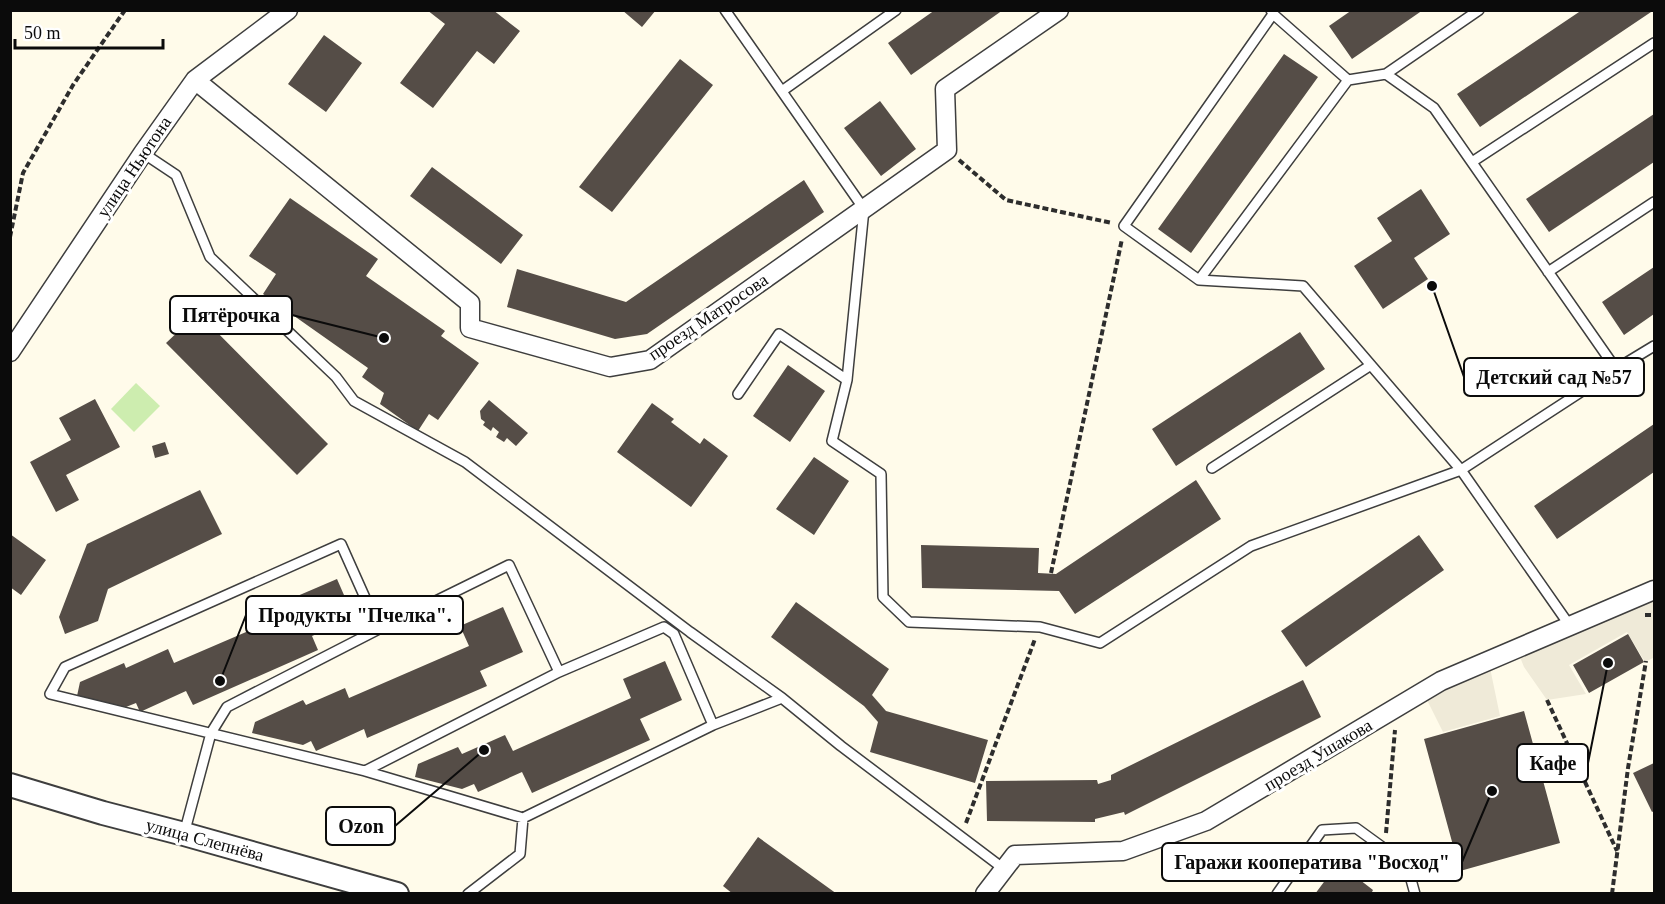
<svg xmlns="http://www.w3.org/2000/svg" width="1665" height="904" font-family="Georgia,serif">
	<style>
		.green { fill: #cdedaf }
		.plaza { fill: #efead8 }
		.building { fill: #554d47 }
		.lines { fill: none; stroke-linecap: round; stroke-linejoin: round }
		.service-casing { stroke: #3e3e3e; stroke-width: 12 }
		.minor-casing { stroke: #3e3e3e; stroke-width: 21 }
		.tertiary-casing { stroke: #3e3e3e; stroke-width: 26 }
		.path { stroke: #2d2d2d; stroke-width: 4; stroke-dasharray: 6 3; stroke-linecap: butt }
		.service { stroke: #fff; stroke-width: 9 }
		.minor { stroke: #fff; stroke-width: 18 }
		.tertiary { stroke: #fff; stroke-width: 22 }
		.labels { text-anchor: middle; stroke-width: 6; stroke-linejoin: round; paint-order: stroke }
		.street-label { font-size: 18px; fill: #0b0b0b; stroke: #fff }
		.leader { fill: none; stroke: #0b0b0b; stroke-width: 2 }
		.callout-dot { fill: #0b0b0b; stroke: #fff; stroke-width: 2 }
		.callout { fill: #fff; stroke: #0b0b0b; stroke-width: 2 }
		.callout-label { font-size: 20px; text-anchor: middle; font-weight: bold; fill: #0b0b0b }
	</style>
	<rect width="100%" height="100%" fill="#fffbea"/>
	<path class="green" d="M 136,383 L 160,406 L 134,432 L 111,409 Z"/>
	<path class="plaza" d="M 1654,593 L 1654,657 L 1653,658 L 1645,662 L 1627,632 L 1569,665 L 1586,694 L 1547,700 L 1524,667 L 1518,652 Z
		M 1489,663 L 1500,716 L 1443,732 L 1424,694 Z"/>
	<path class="building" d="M 427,10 L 493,10 L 520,31 L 494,64 L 477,51 L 433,108 L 400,83 L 445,24 Z
		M 622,10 L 656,10 L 642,27 Z
		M 935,10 L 1003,10 L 911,75 L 888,43 Z
		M 1352,10 L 1423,10 L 1352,59 L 1329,26 Z
		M 1582,10 L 1654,10 L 1480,127 L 1457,94 Z
		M 324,35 L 362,63 L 326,112 L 288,84 Z
		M 1284,54 L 1318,77 L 1191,253 L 1158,229 Z
		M 680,59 L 713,85 L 612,212 L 579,187 Z
		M 880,101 L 916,149 L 881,176 L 844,128 Z
		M 1654,114 L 1654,162 L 1549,232 L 1526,199 Z
		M 432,167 L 523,235 L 501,264 L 410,196 Z
		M 804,180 L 824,212 L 647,334 L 615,339 L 507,307 L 517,269 L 626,302 Z
		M 1421,189 L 1450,234 L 1414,258 L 1428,279 L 1383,309 L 1354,266 L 1392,241 L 1377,218 Z
		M 290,198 L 378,259 L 366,276 L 445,331 L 441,336 L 479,363 L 438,420 L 429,414 L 418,431 L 380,404 L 384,393 L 362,377 L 368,368 L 263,294 L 276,274 L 249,256 Z
		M 1654,267 L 1654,314 L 1624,335 L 1602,302 Z
		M 198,313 L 328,444 L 297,475 L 166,343 Z
		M 1300,332 L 1325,369 L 1176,466 L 1152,429 Z
		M 788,365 L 825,391 L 790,442 L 753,416 Z
		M 95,399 L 120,447 L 66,475 L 79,500 L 56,512 L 30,462 L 71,440 L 59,418 Z
		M 489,400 L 528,433 L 516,446 L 507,438 L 504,442 L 496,437 L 499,432 L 493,427 L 491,431 L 483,425 L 485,422 L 481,419 L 480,411 Z
		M 652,403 L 674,419 L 671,422 L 700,444 L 704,438 L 728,456 L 691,507 L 617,452 Z
		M 1654,424 L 1654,472 L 1557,539 L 1534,506 Z
		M 165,442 L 169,454 L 155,458 L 152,446 Z
		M 814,457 L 849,481 L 814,535 L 776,509 Z
		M 1196,480 L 1221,519 L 1075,614 L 1059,591 L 922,588 L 921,545 L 1039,548 L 1038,573 L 1056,574 Z
		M 200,490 L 222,534 L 108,589 L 98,621 L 65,634 L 59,617 L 87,544 Z
		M 10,534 L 46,560 L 21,595 L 10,587 Z
		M 1419,535 L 1444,570 L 1306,667 L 1281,631 Z
		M 337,579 L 354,618 L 312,636 L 318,650 L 193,705 L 186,691 L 140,712 L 136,703 L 126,707 L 77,696 L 80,682 L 124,663 L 126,668 L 168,649 L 174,663 L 300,609 L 295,597 Z
		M 796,602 L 889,669 L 872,695 L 886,711 L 988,740 L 975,783 L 870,752 L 878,722 L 864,706 L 771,637 Z
		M 503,607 L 523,652 L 480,671 L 487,686 L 367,738 L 364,729 L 316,751 L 311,741 L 303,745 L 252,733 L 255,722 L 303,700 L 306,705 L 345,688 L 349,698 L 469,646 L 460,626 Z
		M 1628,634 L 1644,662 L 1589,693 L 1573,665 Z
		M 665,661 L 682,700 L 640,719 L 650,740 L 532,793 L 522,772 L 478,792 L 474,784 L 462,789 L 415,777 L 418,764 L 458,747 L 462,754 L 505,735 L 513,751 L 631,698 L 623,679 Z
		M 1303,680 L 1321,717 L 1125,815 L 1124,812 L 1095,819 L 1095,822 L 987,821 L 986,781 L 1097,780 L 1098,784 L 1111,780 L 1111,775 Z
		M 1524,711 L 1560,843 L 1460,871 L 1424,739 Z
		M 1654,763 L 1654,811 L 1652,812 L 1633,773 Z
		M 758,837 L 837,894 L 733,894 L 723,886 Z
		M 1338,863 L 1373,890 L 1371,894 L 1315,894 Z"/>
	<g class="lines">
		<g class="service-casing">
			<path id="service" d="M 725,10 L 864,209 L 847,380
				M 1271,10 L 1273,14 L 1124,226 L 1199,280 L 1303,286 L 1461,470 L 1570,626
				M 1273,14 L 1348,80 L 1386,74 L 1434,108 L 1616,369
				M 1386,74 L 1479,10
				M 782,91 L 896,10
				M 143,153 L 176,175 L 210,257 L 336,377 L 354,401 L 465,462 L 690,632 L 782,698 L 841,746 L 1004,869
				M 1472,162 L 1654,43
				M 1548,272 L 1654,202
				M 1199,280 L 1348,80
				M 738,394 L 779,334 L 847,380 L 832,441 L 881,474 L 883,597 L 909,622 L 1040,627 L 1100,643 L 1251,546 L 1461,470 L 1616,369 L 1654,346
				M 1212,468 L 1371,365
				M 365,771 L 559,672
				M 523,818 L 365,771 L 50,694 L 65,667 L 341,544 L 379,629 L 509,565 L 559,672 L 664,627 L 674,634 L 713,725
				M 184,834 L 211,733 L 227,707 L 379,629
				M 468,894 L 520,854 L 523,818 L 713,725 L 782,698
				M 1277,894 L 1322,830 L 1356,828 L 1407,865 L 1415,894"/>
		</g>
		<g class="minor-casing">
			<path id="minor" d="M 195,80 L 470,303 L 470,328 L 610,367 L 650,360 L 947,150 L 945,89 L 1059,10
				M 10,352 L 143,153 L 195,80 L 288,10
				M 985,894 L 1015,855 L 1123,851 L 1206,821 L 1441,681 L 1654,590"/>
		</g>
		<g class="tertiary-casing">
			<path id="tertiary" d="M 10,785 L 103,813 L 184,834 L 397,894"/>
		</g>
		<path class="path" d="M 959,160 L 1006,200 L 1112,223
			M 10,237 L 23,173 L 73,85 L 125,10
			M 1051,573 L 1122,239
			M 1645,615 L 1654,615
			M 1547,700 L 1617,851
			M 966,823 L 1035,639
			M 1386,833 L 1395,730
			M 1612,894 L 1628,768 L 1646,661"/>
		<use href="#service" class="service"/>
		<use href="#minor" class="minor"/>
		<use href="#tertiary" class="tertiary"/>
	</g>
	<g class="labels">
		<g class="street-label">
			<text transform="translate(134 167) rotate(-56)" y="6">улица Ньютона</text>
			<text transform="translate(708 317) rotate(-34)" y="6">проезд Матросова</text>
			<text transform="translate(1318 755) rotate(-31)" y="6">проезд Ушакова</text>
			<text transform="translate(205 840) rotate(15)" y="6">улица Слепнёва</text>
		</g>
	</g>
	<path class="leader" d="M384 338L292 315M1432 286L1464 377M220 681L246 615M1608 663L1588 763M484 750L395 826M1492 791L1462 862"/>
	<g class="callout-dot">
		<circle cx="384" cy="338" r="6"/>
		<circle cx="1432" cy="286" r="6"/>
		<circle cx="220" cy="681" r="6"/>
		<circle cx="1608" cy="663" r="6"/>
		<circle cx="484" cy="750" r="6"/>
		<circle cx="1492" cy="791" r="6"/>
	</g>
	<g class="callout">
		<rect x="170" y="296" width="122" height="38" rx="6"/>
		<rect x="1464" y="358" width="180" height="38" rx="6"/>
		<rect x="246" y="596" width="217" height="38" rx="6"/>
		<rect x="1517" y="744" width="71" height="38" rx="6"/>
		<rect x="326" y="807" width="69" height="38" rx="6"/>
		<rect x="1162" y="843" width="300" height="38" rx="6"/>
	</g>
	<g class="callout-label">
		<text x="231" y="322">Пятёрочка</text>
		<text x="1554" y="384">Детский сад №57</text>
		<text x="355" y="622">Продукты "Пчелка".</text>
		<text x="1553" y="770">Кафе</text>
		<text x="361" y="833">Ozon</text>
		<text x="1312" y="869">Гаражи кооператива "Восход"</text>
	</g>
	<rect width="1665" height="904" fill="none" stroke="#0b0b0b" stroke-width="24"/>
	<path d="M15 39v9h148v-9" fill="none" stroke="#0b0b0b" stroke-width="3"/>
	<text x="24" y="39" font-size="18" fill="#0b0b0b" stroke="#ffffff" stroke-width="4.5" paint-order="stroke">50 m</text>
</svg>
